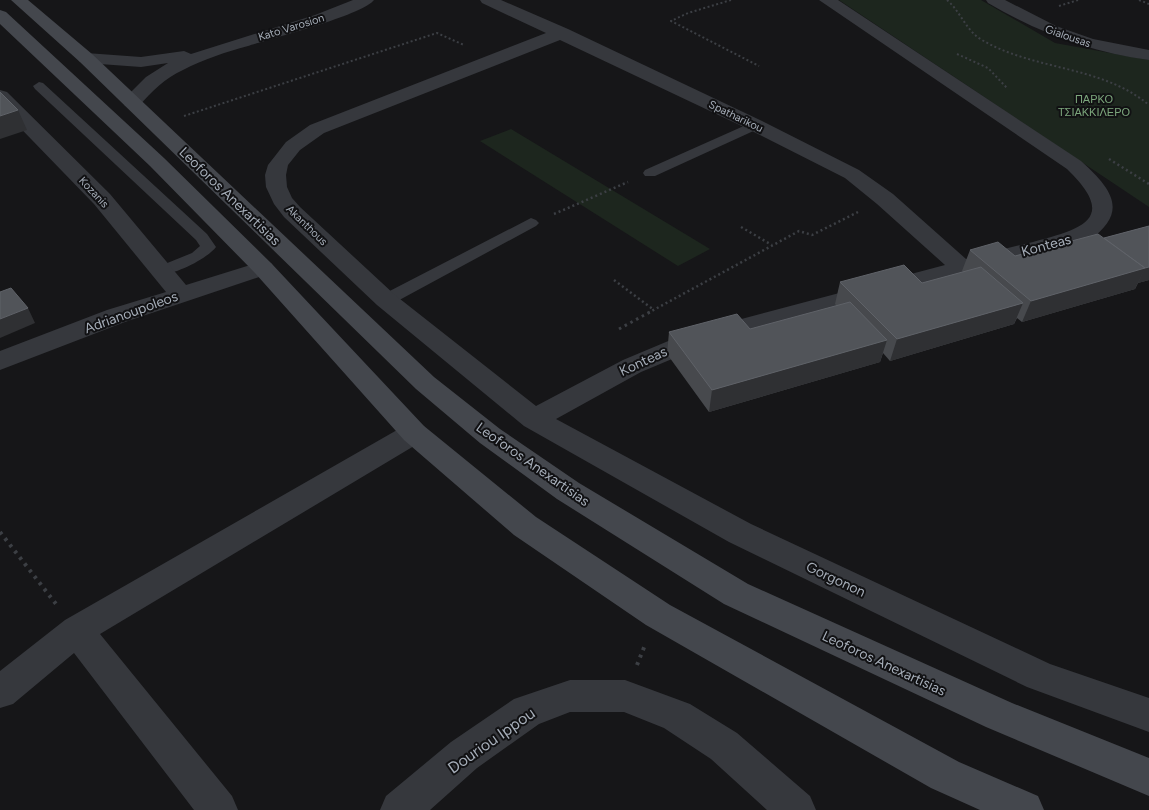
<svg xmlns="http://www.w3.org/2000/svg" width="1149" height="810" font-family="Figtree,sans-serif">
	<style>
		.green { fill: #1d261e }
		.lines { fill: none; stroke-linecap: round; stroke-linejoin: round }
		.path-far3 { stroke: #3c3f44; stroke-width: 2; stroke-dasharray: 2 2.5; stroke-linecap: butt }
		.path-far2 { stroke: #3c3f44; stroke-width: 2.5; stroke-dasharray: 2 3; stroke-linecap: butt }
		.path-far1 { stroke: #3c3f44; stroke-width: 3; stroke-dasharray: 2.5 4; stroke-linecap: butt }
		.path { stroke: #3c3f44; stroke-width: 4; stroke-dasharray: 3 5; stroke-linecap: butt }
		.service { fill: #36383d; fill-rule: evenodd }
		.minor { fill: #36383d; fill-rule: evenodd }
		.tertiary { fill: #36383d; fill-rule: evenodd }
		.secondary { fill: #44474d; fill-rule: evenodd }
		.wall { fill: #47494d }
		.shaded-wall { fill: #2f3033 }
		.building { fill: #515459; stroke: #5f6268 }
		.labels { text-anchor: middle; stroke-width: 4; stroke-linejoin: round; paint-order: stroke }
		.far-street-label { font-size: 11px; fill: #a6aeb9; stroke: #111113 }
		.far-park-label { font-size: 11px; fill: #7ca67c; stroke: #111113 }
		.street-label { font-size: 14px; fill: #a6aeb9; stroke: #111113 }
		.near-street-label { font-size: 16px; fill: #a6aeb9; stroke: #111113 }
	</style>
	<rect width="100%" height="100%" fill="#161618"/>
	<path class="green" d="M 839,0 L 981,0 L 1055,43 L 1149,60 L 1149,207 Z
		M 511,129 L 710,249 L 678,266 L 480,141 Z"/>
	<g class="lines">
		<path class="path-far3" d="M 731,0 L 688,13 L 671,21 L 759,66
			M 947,0 C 961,12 966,31 982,40 C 1035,71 1101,65 1149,105
			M 1139,0 L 1149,4
			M 1059,6 L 1078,0
			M 957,54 L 988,68 L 1007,88
			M 184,116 L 437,33 L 464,45"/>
		<path class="path-far2" d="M 1109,159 L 1149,184
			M 554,214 L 628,182
			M 741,227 L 772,245
			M 614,280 L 654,310
			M 648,313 L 799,231 L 812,235 L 858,212"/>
		<path class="path-far1" d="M 619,329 L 650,312"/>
		<path class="path" d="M 0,532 L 56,604
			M 637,665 L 645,645"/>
		<path class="service" d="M 39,82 L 43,83 L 207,234 L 216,247 C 207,259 170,278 155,274 L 153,271 L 155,268 L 192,253 L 200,246 L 196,240 L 35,89 L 33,86 Z
			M 755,121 L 762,125 L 760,128 L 655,176 L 645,176 L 643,173 L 645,170 Z
			M 531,218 L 536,220 L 539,223 L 536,226 L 392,304 L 386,305 L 380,304 L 378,300 L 380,296 Z"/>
		<path class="minor" d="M 480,0 L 501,0 L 568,29 L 762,121 L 859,170 L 893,194 L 966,259 C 989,253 1011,247 1033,242 C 1082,229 1119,219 1067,169 L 819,0 L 838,0 L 1081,161 C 1112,189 1130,212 1088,241 L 703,346 L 641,372 L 556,419 L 751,524 L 1050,664 L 1149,698 L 1149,732 L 1027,687 L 729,542 L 524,426 L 377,305 L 284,217 L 274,204 L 266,187 L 265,175 L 268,165 L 286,142 L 310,125 L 546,33 L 482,3 ZM 560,40 L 748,129 L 845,178 L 877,204 L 945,265 L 685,334 L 623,360 L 536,406 L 395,295 L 300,207 L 292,198 L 287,187 L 286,175 L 288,165 L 300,150 L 324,133 Z
			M 986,0 L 1005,0 L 1056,26 L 1093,39 L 1149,50 L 1149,60 C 1090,52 1040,33 988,3 Z
			M 0,90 L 7,92 L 110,194 L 186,285 L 263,261 L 271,263 L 275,268 L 271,273 L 125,322 L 0,370 L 0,351 L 107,310 L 166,292 L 94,204 L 0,107 Z
			M 414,423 L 424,426 L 428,433 L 424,440 L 100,634 L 232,796 L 238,810 L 194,810 L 74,653 L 13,704 L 0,708 L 0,671 L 65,620 L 404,426 Z
			M 570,680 L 625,680 L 690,704 L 737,733 L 810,796 L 816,810 L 767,810 L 711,759 L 664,728 L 624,712 L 570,712 L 539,724 L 477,768 L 430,810 L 380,810 L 386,796 L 451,742 L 514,699 Z"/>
		<path class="tertiary" d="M 353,0 L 374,0 C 363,15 270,39 248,46 C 226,52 204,59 183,70 C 165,78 152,91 139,106 L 132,108 L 125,106 L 123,102 L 125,98 L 146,77 L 168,63 L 141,67 L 86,63 L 80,62 L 77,58 L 80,54 L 86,53 L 141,57 L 184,51 L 191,54 L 315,15 Z"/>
		<path class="secondary" d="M 11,0 L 28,0 L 92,54 L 434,377 L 500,429 L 579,483 L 748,584 L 1012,703 L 1149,758 L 1149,796 L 986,727 L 724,604 L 557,499 L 480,443 L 416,389 L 80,62 Z
			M 0,10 L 6,12 L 164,158 L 271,263 L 424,426 L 536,517 L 670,605 L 959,762 L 1038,796 L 1044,810 L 980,810 L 931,788 L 646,625 L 514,535 L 404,440 L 255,273 L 150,166 L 0,24 Z"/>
	</g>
	<path class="wall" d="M 1149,226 L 1149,280 L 1138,283 L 1135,289 L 1022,322 L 1017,318 L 1014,324 L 890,361 L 883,353 L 880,362 L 709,412 L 667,354 L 669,332 L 750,329 L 837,306 L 835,304 L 840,282 L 922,283 L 963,272 L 962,271 L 970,250 L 1015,256 L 1104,238 Z"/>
	<path class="shaded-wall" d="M 18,110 L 27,130 L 0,139 L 0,116 Z
		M 1149,267 L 1149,280 L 1138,283 L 1145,268 Z
		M 1145,268 L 1135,289 L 1022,322 L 1031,301 Z
		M 1023,303 L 1014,324 L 890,361 L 897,339 Z
		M 28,308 L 35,323 L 0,338 L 0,319 Z
		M 887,340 L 880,362 L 709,412 L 712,390 Z"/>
	<path class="building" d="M 0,92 L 18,110 L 0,116 Z
		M 1149,226 L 1149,267 L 1145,268 L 1104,238 Z
		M 1098,234 L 1145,268 L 1031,301 L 970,250 L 998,242 L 1015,256 Z
		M 904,265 L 922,283 L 981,267 L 1023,303 L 897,339 L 840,282 Z
		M 11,288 L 28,308 L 0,319 L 0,292 Z
		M 850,302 L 887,340 L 712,390 L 669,332 L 737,314 L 750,329 Z"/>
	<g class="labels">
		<g class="far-street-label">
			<text transform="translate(291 27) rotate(-17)" y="4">Kato Varosion</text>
			<text transform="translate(1068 36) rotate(19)" y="4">Gialousas</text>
			<text transform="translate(736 116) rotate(26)" y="4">Spatharikou</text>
			<text transform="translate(94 192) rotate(47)" y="4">Kozanis</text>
			<text transform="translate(307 225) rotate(44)" y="4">Akanthous</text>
		</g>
		<g class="far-park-label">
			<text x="1094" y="103">ΠΑΡΚΟ<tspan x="1094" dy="13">ΤΣΙΑΚΚΙΛΕΡΟ</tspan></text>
		</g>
		<g class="street-label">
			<text transform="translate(230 196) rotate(44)" y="5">Leoforos Anexartisias</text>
			<text transform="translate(1046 245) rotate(-15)" y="5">Konteas</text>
			<text transform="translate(131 312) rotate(-20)" y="5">Adrianoupoleos</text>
			<text transform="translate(643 361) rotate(-25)" y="5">Konteas</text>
			<text transform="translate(533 464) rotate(35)" y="5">Leoforos Anexartisias</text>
			<text transform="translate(836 579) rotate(25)" y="5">Gorgonon</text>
			<text transform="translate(884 663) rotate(25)" y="5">Leoforos Anexartisias</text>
		</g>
		<g class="near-street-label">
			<text transform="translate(491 740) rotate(-35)" y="6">Douriou Ippou</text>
		</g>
	</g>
</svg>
